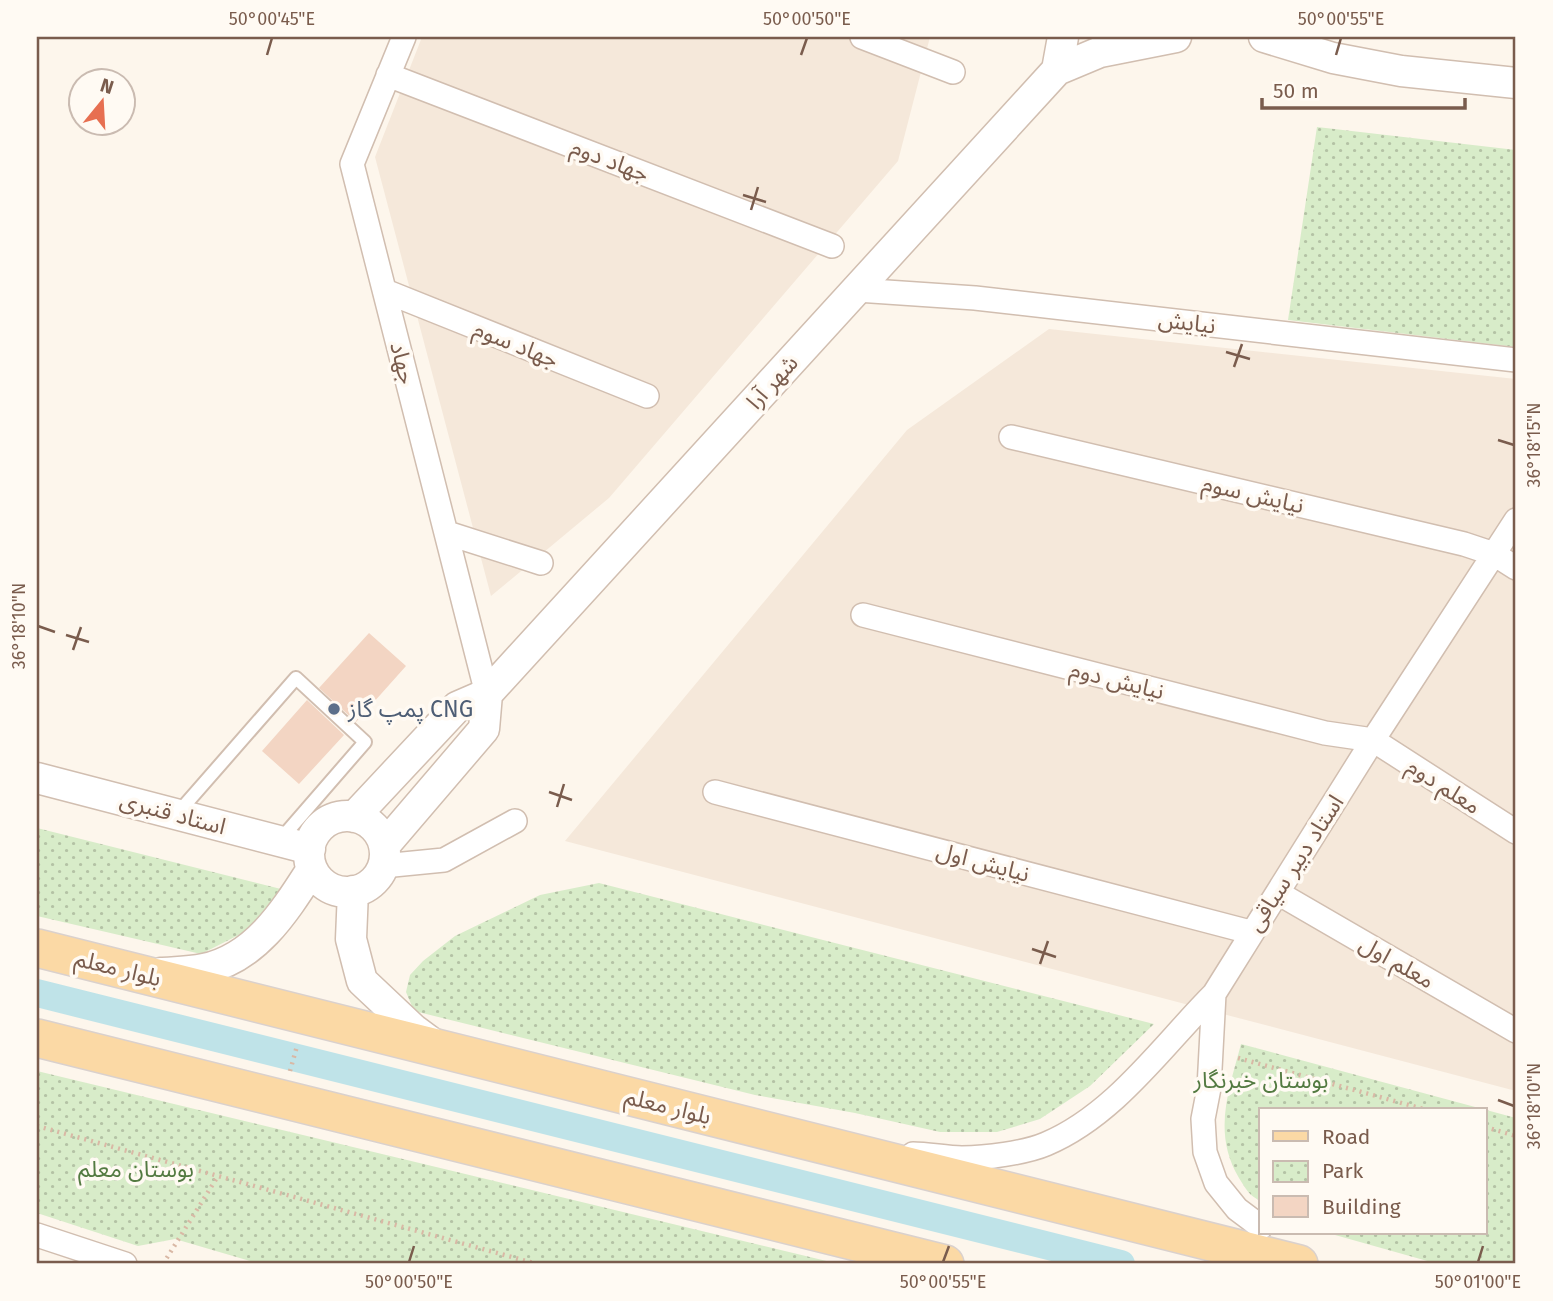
<svg xmlns="http://www.w3.org/2000/svg" width="1553" height="1301" font-family="'Fira Sans','Noto Sans Arabic',sans-serif">
	<style>
		.residential { fill: #f5e8da }
		.park { fill: url(#park-dots) }
		.lines { fill: none; stroke-linecap: round; stroke-linejoin: round }
		.canal { stroke: #bfe3e8; stroke-width: 28 }
		.building { fill: #f3d5c3 }
		.service-casing { stroke: #d1beb0; stroke-width: 16 }
		.minor-casing { stroke: #d1beb0; stroke-width: 26 }
		.tertiary-casing { stroke: #d1beb0; stroke-width: 33 }
		.primary-casing { stroke: #dad1cd; stroke-width: 40 }
		.path { stroke: #d9b8a5; stroke-width: 4.5; stroke-dasharray: 2 5; stroke-linecap: butt }
		.service { stroke: #fff; stroke-width: 12 }
		.minor { stroke: #fff; stroke-width: 23 }
		.tertiary { stroke: #fff; stroke-width: 30 }
		.primary { stroke: #fbd9a5; stroke-width: 37 }
		.ticks { fill: none; stroke: #7a5c4d; stroke-width: 2.5 }
		.service-dot { fill: #5c6f8a; stroke: #fffaf3; stroke-width: 2.5 }
		.labels { text-anchor: middle; stroke-width: 7; stroke-linejoin: round; paint-order: stroke }
		.street-label { font-size: 23px; fill: #7a5c4d; stroke: #fffaf3 }
		.service-label { font-size: 23px; fill: #4e5e75; stroke: #fffaf3; text-anchor: start }
		.park-label { font-size: 23px; fill: #537a41; stroke: #fffaf3 }
		.neatline { fill: none; stroke: #7a5c4d; stroke-width: 2.5 }
		.ticks-label { font-size: 18px; text-anchor: middle; fill: #7a5c4d }
	</style>
	<defs>
		<pattern id="park-dots" width="8" height="8" patternUnits="userSpaceOnUse" patternTransform="scale(1.75)"><rect width="8" height="8" fill="#d8ecc9"/><path d="M2 2h.1M6 6h.1" fill="none" stroke="#b4c2a5" stroke-width="1.8" stroke-linecap="round"/></pattern>
	</defs>
	<rect width="100%" height="100%" fill="#fdf6ec"/>
	<path class="residential" d="M 422,37 L 930,37 L 898,161 L 609,498 L 491,596 L 375,157 Z
		M 1049,329 L 1516,379 L 1516,1091 L 565,841 L 907,430 Z"/>
	<path class="park" d="M 1317,127 L 1516,150 L 1516,347 L 1288,320 Z
		M 37,828 L 281,889 L 288,910 L 201,954 L 37,916 Z
		M 599,883 L 1154,1024 L 1090,1086 L 1040,1119 L 997,1132 L 940,1132 L 855,1113 L 755,1095 L 414,1011 L 406,992 L 410,975 L 423,961 L 455,936 L 540,895 Z
		M 1241,1044 L 1516,1118 L 1516,1264 L 1438,1264 L 1328,1233 L 1485,1233 L 1485,1110 L 1261,1110 L 1261,1201 C 1249,1196 1246,1189 1239,1178 C 1212,1133 1229,1090 1241,1044 Z
		M 37,1071 L 839,1264 L 260,1264 L 175,1239 L 138,1246 L 37,1213 Z"/>
	<g class="lines">
		<path class="canal" d="M 37,993 L 1121,1264"/>
	</g>
	<path class="building" d="M 369,633 L 406,666 L 356,722 L 319,688 Z
		M 307,700 L 344,735 L 299,784 L 262,751 Z"/>
	<g class="lines">
		<g class="service-casing">
			<path id="service" d="M 177,814 L 296,678 L 365,742 L 280,840"/>
		</g>
		<g class="minor-casing">
			<path id="minor" d="M 404,37 L 352,164 L 487,694
				M 862,37 L 953,72
				M 388,75 L 832,246
				M 857,290 L 975,298 L 1516,360
				M 385,291 L 647,396
				M 1011,437 L 1464,544 L 1494,554 L 1516,568
				M 447,533 L 541,563
				M 863,615 L 1325,733 L 1373,740 L 1516,832
				M 715,792 L 1250,932
				M 383,866 L 444,860 L 515,821
				M 1278,893 L 1516,1031
				M 913,1154 C 929,1154 946,1158 962,1158 C 985,1158 1025,1153 1046,1144 C 1115,1115 1163,1045 1214,994
				M 1261,1227 L 1237,1209 L 1216,1183 L 1205,1152 L 1203,1119 L 1209,1088 L 1214,994 L 1373,740 L 1516,520
				M 37,1235 L 125,1264"/>
		</g>
		<g class="tertiary-casing">
			<path id="tertiary" d="M 1264,37 L 1333,58 L 1401,71 L 1516,83
				M 1057,70 L 1063,37
				M 37,778 L 310,849
				M309 854a38 38 0 1 1 76 0a38 38 0 1 1-76 0Z
				M 354,817 L 457,707 L 487,694 L 1057,70 L 1100,52 L 1176,37
				M 384,846 L 484,729 L 487,694
				M 353,891 L 351,939 L 362,981 L 413,1029 L 436,1046
				M 161,973 C 175,972 190,972 204,969 C 256,958 285,911 312,869"/>
		</g>
		<g class="primary-casing">
			<path id="primary" d="M 37,948 L 1299,1264
				M 37,1038 L 945,1264"/>
		</g>
		<path class="path" d="M 1238,1058 L 1427,1110
			M 290,1071 L 297,1046
			M 37,1126 L 537,1264
			M 1485,1127 L 1516,1136
			M 163,1264 L 218,1176"/>
		<use href="#service" class="service"/>
		<use href="#minor" class="minor"/>
		<use href="#tertiary" class="tertiary"/>
		<use href="#primary" class="primary"/>
	</g>
	<path class="ticks" d="M 267,55 L 272,38M 801,55 L 807,38M 1336,55 L 1341,38M 743,195 L 766,202M 751,210 L 758,187M 1226,352 L 1250,359M 1234,367 L 1242,344M 1498,440 L 1514,445M 38,626 L 55,632M 66,635 L 89,642M 73,650 L 81,627M 549,792 L 572,800M 557,807 L 564,784M 1032,949 L 1056,957M 1040,964 L 1048,941M 1498,1100 L 1514,1106M 409,1262 L 414,1246M 943,1262 L 949,1246M 1478,1262 L 1483,1246"/>
	<circle class="service-dot" cx="334" cy="709" r="7"/>
	<g class="labels">
		<g class="street-label">
			<text transform="translate(610 160) rotate(21)" y="8">جهاد دوم</text>
			<text transform="translate(1187 322) rotate(7)" y="8">نيايش</text>
			<text transform="translate(516 344) rotate(22)" y="8">جهاد سوم</text>
			<text transform="translate(403 363) rotate(76)" y="8">جهاد</text>
			<text transform="translate(772 382) rotate(-48)" y="8">شهر آرا</text>
			<text transform="translate(1253 494) rotate(13)" y="8">نیایش سوم</text>
			<text transform="translate(1117 680) rotate(14)" y="8">نیایش دوم</text>
			<text transform="translate(1444 786) rotate(33)" y="8">معلم دوم</text>
			<text transform="translate(173 813) rotate(15)" y="8">استاد قنبری</text>
			<text transform="translate(983 862) rotate(15)" y="8">نیایش اول</text>
			<text transform="translate(1295 863) rotate(-57)" y="8">استاد دبیر سیاقی</text>
			<text transform="translate(1397 962) rotate(30)" y="8">معلم اول</text>
			<text transform="translate(118 968) rotate(14)" y="8">بلوار معلم</text>
			<text transform="translate(668 1106) rotate(14)" y="8">بلوار معلم</text>
		</g>
		<g class="service-label">
			<text x="348" y="717">پمپ گاز CNG</text>
		</g>
		<g class="park-label">
			<text x="1261" y="1088">بوستان خبرنگار</text>
			<text x="136" y="1177">بوستان معلم</text>
		</g>
	</g>
	<rect width="1553" height="1301" fill="none" stroke="#fffaf3" stroke-width="77"/>
	<rect x="1259" y="1108" width="228" height="126" fill="#fffaf3" stroke="#cabbb1" stroke-width="2"/>
	<rect x="1273" y="1131" width="35" height="10" fill="#fbd9a5" stroke="#cabbb1" stroke-width="2"/>
	<text x="1322" y="1144" font-size="21" fill="#7a5c4d">Road</text>
	<rect x="1273" y="1161" width="35" height="21" fill="url(#park-dots)" stroke="#cabbb1" stroke-width="2"/>
	<text x="1322" y="1178" font-size="21" fill="#7a5c4d">Park</text>
	<rect x="1273" y="1196" width="35" height="21" fill="#f3d5c3" stroke="#cabbb1" stroke-width="2"/>
	<text x="1322" y="1214" font-size="21" fill="#7a5c4d">Building</text>
	<g transform="translate(102 102) rotate(18)"><circle r="33" fill="#fffaf3" stroke="#cabbb1" stroke-width="2"/>
	<path d="M0-5L12 26L0 18L-12 26Z" fill="#e76f51"/>
	<text y="-10" font-size="19" font-weight="bold" text-anchor="middle" fill="#7a5c4d">N</text>
	</g>
	<path d="M1262 98v10h203v-10" fill="none" stroke="#7a5c4d" stroke-width="3.5"/>
	<text x="1273" y="98" font-size="21" fill="#7a5c4d" stroke="#fffaf3" stroke-width="5" paint-order="stroke">50 m</text>
	<rect x="38" y="38" width="1476" height="1224" class="neatline"/>
	<g class="ticks-label">
		<text x="272" y="25">50°00'45"E</text>
		<text x="807" y="25">50°00'50"E</text>
		<text x="1341" y="25">50°00'55"E</text>
		<text transform="translate(1534 445) rotate(-90)" y="6">36°18'15"N</text>
		<text transform="translate(19 626) rotate(-90)" y="6">36°18'10"N</text>
		<text transform="translate(1534 1106) rotate(-90)" y="6">36°18'10"N</text>
		<text x="409" y="1288">50°00'50"E</text>
		<text x="943" y="1288">50°00'55"E</text>
		<text x="1478" y="1288">50°01'00"E</text>
	</g>
</svg>
